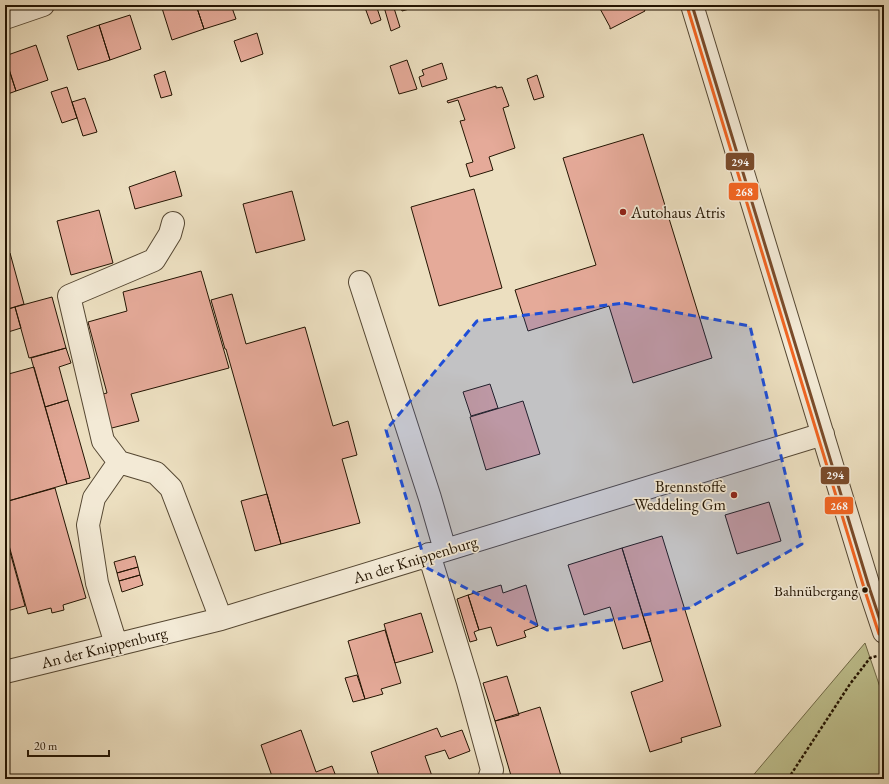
<svg xmlns="http://www.w3.org/2000/svg" width="889" height="784" font-family="'EB Garamond',serif">
	<style>
		.green { fill: #bec08e; stroke: #706a48 }
		.building { fill: #e5aa99; stroke: #231402 }
		.lines { fill: none; stroke-linecap: round; stroke-linejoin: round }
		.minor-casing { stroke: #554732; stroke-width: 24 }
		.path { stroke: #231402; stroke-width: 2.5; stroke-dasharray: 3 2; stroke-linecap: butt }
		.minor { stroke: #f3ead6; stroke-width: 22 }
		.bus-1-casing { stroke: #f3ead6; stroke-width: 6 }
		.bus-2-casing { stroke: #f3ead6; stroke-width: 6 }
		.bus-1 { stroke: #7a4b2a; stroke-width: 3 }
		.bus-2 { stroke: #f26522; stroke-width: 3 }
		.marked { fill: #1d4ed8; fill-opacity: 0.2; stroke: #1d4ed8; stroke-width: 3; stroke-dasharray: 8 5; stroke-linejoin: round }
		.poi-dot { fill: #8f2418; stroke: #f3ead6; stroke-width: 1.5 }
		.bus-dot { fill: #231402; stroke: #f3ead6; stroke-width: 1.5 }
		.labels { text-anchor: middle; stroke-width: 3.5; stroke-linejoin: round; paint-order: stroke }
		.bus-label { font-size: 15px; fill: #231402; stroke: #f3ead6; text-anchor: end }
		.poi-label { font-size: 16px; fill: #231402; stroke: #f3ead6; text-anchor: start }
		.street-label { font-size: 16px; fill: #231402; stroke: #f3ead6 }
		.line-badge { stroke: #f3ead6; stroke-width: 1.5 }
		.badge-label { font-size: 11px; text-anchor: middle; font-weight: bold; fill: #fff }
	</style>
	<rect width="100%" height="100%" fill="#ecdfc0"/>
	<filter id="stains"><feTurbulence type="fractalNoise" baseFrequency=".005" numOctaves="4"/><feColorMatrix values="0 0 0 0 .2 0 0 0 0 .09 0 0 0 0 .02 0 0 0 .5 -.17"/></filter>
	<radialGradient id="worn" r=".72"><stop offset=".6" stop-color="#630" stop-opacity="0"/><stop offset="1" stop-color="#630" stop-opacity=".3"/></radialGradient>
	<path class="green" d="M 865,643 L 884,699 L 884,771 L 878,779 L 750,779 Z"/>
	<path class="building" d="M 161,5 L 196,5 L 204,29 L 172,40 Z
		M 196,5 L 231,5 L 236,19 L 204,29 Z
		M 364,5 L 376,5 L 381,20 L 371,24 Z
		M 382,5 L 393,5 L 400,27 L 391,31 L 384,7 Z
		M 400,5 L 412,5 L 413,8 L 402,11 Z
		M 598,5 L 642,5 L 645,11 L 610,29 L 610,27 Z
		M 130,15 L 141,49 L 110,60 L 99,25 Z
		M 99,25 L 110,60 L 78,70 L 67,36 Z
		M 257,33 L 263,54 L 241,62 L 234,41 Z
		M 36,45 L 48,80 L 16,91 L 5,56 Z
		M 5,58 L 16,91 L 5,95 Z
		M 407,60 L 417,89 L 399,94 L 390,66 Z
		M 442,63 L 447,79 L 422,87 L 419,77 L 424,75 L 422,70 Z
		M 165,71 L 172,95 L 161,98 L 154,75 Z
		M 537,75 L 544,97 L 534,100 L 527,79 Z
		M 496,86 L 496,88 L 502,87 L 509,106 L 503,108 L 515,148 L 489,157 L 493,170 L 470,177 L 466,164 L 473,162 L 460,121 L 465,120 L 458,100 L 448,103 L 447,101 Z
		M 67,87 L 77,118 L 62,123 L 51,92 Z
		M 85,98 L 97,132 L 83,136 L 72,102 Z
		M 643,134 L 712,358 L 633,383 L 609,306 L 528,331 L 515,290 L 596,265 L 563,158 Z
		M 175,171 L 182,196 L 135,209 L 129,187 Z
		M 474,189 L 502,288 L 439,306 L 411,207 Z
		M 292,191 L 305,240 L 256,253 L 243,204 Z
		M 99,210 L 113,263 L 71,275 L 57,221 Z
		M 10,253 L 24,304 L 5,310 L 5,254 Z
		M 201,271 L 229,368 L 131,394 L 139,421 L 108,429 L 99,395 L 107,393 L 88,322 L 127,311 L 123,292 Z
		M 232,294 L 246,344 L 305,327 L 333,426 L 348,421 L 357,455 L 342,459 L 360,523 L 281,544 L 226,349 L 225,349 L 211,300 Z
		M 52,297 L 66,348 L 29,358 L 15,307 Z
		M 15,307 L 21,328 L 5,333 L 5,310 Z
		M 66,348 L 71,363 L 59,367 L 68,400 L 45,407 L 31,358 Z
		M 34,367 L 67,484 L 8,501 L 5,490 L 5,375 Z
		M 490,384 L 498,408 L 471,416 L 463,392 Z
		M 68,400 L 90,478 L 67,484 L 45,407 Z
		M 523,401 L 540,454 L 486,470 L 470,417 Z
		M 55,488 L 86,598 L 63,605 L 64,610 L 52,613 L 51,608 L 28,614 L 5,531 L 5,502 Z
		M 267,494 L 281,544 L 255,551 L 241,501 Z
		M 769,502 L 781,541 L 737,554 L 725,515 Z
		M 5,534 L 25,606 L 7,611 L 5,603 Z
		M 662,536 L 721,726 L 681,738 L 682,742 L 650,752 L 631,692 L 663,681 L 622,548 Z
		M 622,548 L 651,641 L 623,649 L 610,607 L 584,615 L 568,565 Z
		M 135,556 L 138,567 L 117,573 L 114,562 Z
		M 138,567 L 140,575 L 119,581 L 117,573 Z
		M 140,575 L 143,585 L 122,592 L 119,581 Z
		M 501,585 L 503,593 L 526,585 L 538,626 L 524,631 L 526,637 L 497,646 L 491,627 L 479,630 L 468,595 Z
		M 468,595 L 479,630 L 474,632 L 477,640 L 470,642 L 457,599 Z
		M 421,613 L 433,652 L 395,663 L 384,624 Z
		M 385,630 L 401,683 L 381,689 L 383,694 L 365,699 L 348,641 Z
		M 357,675 L 365,699 L 353,702 L 345,678 Z
		M 507,676 L 519,715 L 495,721 L 483,683 Z
		M 540,707 L 562,779 L 512,779 L 495,721 Z
		M 437,728 L 441,737 L 462,730 L 470,751 L 449,759 L 445,750 L 425,756 L 433,779 L 380,779 L 371,752 Z
		M 301,730 L 316,772 L 332,766 L 337,779 L 273,779 L 261,745 Z"/>
	<g class="lines">
		<g class="minor-casing">
			<path id="minor" d="M 692,5 L 870,590 L 884,632
				M 5,18 L 43,5
				M 173,223 L 170,234 L 154,260 L 69,296 L 103,441 L 119,462 L 156,473 L 171,488 L 221,619
				M 360,282 L 430,498 L 445,550
				M 429,554 L 468,682 L 492,770 L 489,779
				M 116,644 L 97,583 L 88,525 L 94,498 L 119,462
				M 5,672 L 221,619 L 823,434"/>
		</g>
		<path class="path" d="M 788,779 L 850,684 L 870,658 L 877,656"/>
		<use href="#minor" class="minor"/>
		<g class="bus-1-casing">
			<path id="bus-1" d="M 692,5 L 870,590 L 884,632"/>
		</g>
		<g class="bus-2-casing">
			<path id="bus-2" d="M 687,6 L 865,591 L 879,634"/>
		</g>
		<use href="#bus-1" class="bus-1"/>
		<use href="#bus-2" class="bus-2"/>
	</g>
	<path class="marked" d="M 624,303 L 750,326 L 802,544 L 689,608 L 547,630 L 427,568 L 386,430 L 477,321 Z"/>
	<g class="poi-dot">
		<circle cx="623" cy="212" r="4"/>
		<circle cx="734" cy="495" r="4"/>
	</g>
	<circle class="bus-dot" cx="865" cy="590" r="3.5"/>
	<g class="labels">
		<g class="bus-label">
			<text x="858" y="596">Bahnübergang</text>
		</g>
		<g class="poi-label">
			<text x="631" y="218">Autohaus Atris</text>
			<text x="726" y="492" text-anchor="end">Brennstoffe<tspan x="726" dy="18">Weddeling Gm</tspan></text>
		</g>
		<g class="street-label">
			<text transform="translate(415 559) rotate(-17)" y="6">An der Knippenburg</text>
			<text transform="translate(104 647) rotate(-14)" y="6">An der Knippenburg</text>
		</g>
	</g>
	<g class="line-badge">
		<rect x="725" y="152" width="30" height="19" rx="4" fill="#7a4b2a"/>
		<rect x="728" y="182" width="31" height="19" rx="4" fill="#f26522"/>
		<rect x="820" y="466" width="30" height="19" rx="4" fill="#7a4b2a"/>
		<rect x="824" y="496" width="30" height="19" rx="4" fill="#f26522"/>
	</g>
	<g class="badge-label">
		<text x="740" y="166">294</text>
		<text x="744" y="196">268</text>
		<text x="835" y="479">294</text>
		<text x="839" y="510">268</text>
	</g>
	<rect width="889" height="784" fill="none" stroke="#ecdfc0" stroke-width="20"/>
	<rect x="6" y="6" width="877" height="772" fill="none" stroke="#231402" stroke-width="2"/>
	<rect x="10" y="10" width="869" height="764" fill="none" stroke="#231402"/>
	<path d="M28 750v6h81v-6" fill="none" stroke="#231402" stroke-width="2"/>
	<text x="34" y="750" font-size="12" fill="#231402" stroke="#f3ead6" stroke-width="3" paint-order="stroke">20 m</text>
	<rect width="100%" height="100%" filter="url(#stains)"/>
	<rect width="100%" height="100%" fill="url(#worn)"/>
</svg>
